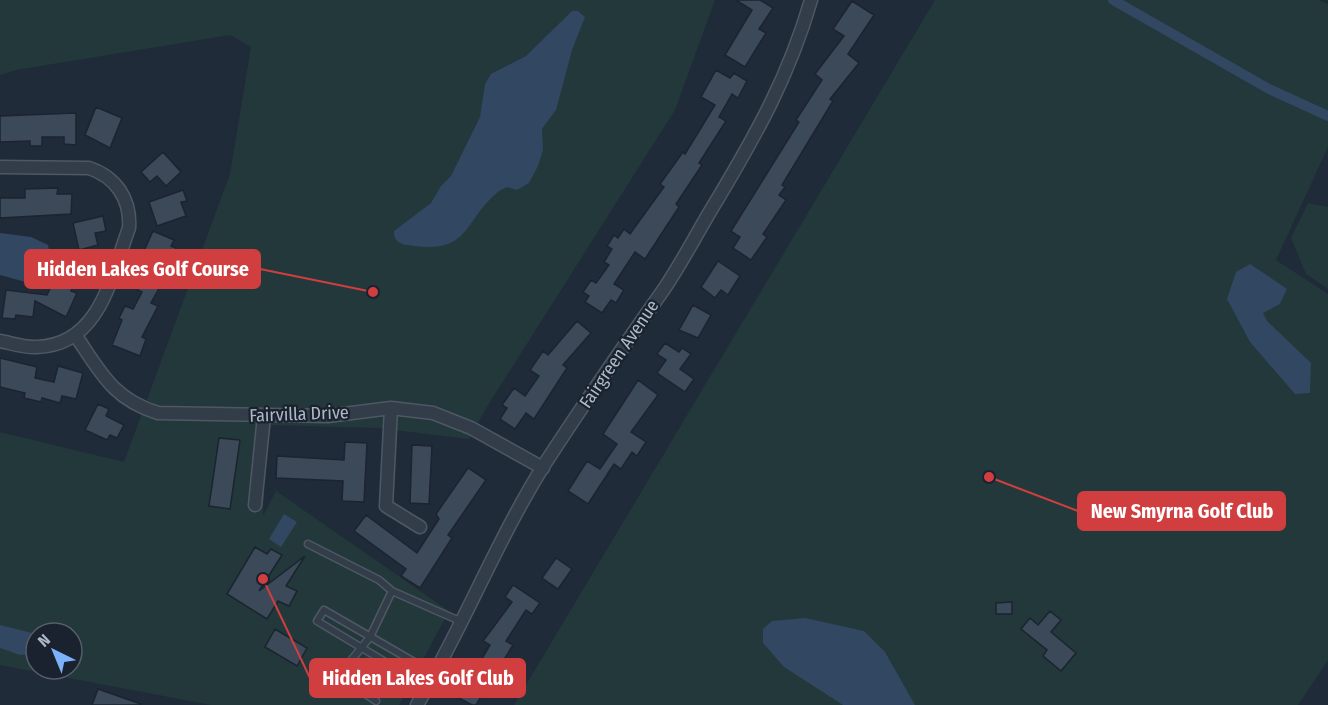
<svg xmlns="http://www.w3.org/2000/svg" width="1328" height="705" font-family="'Fira Sans Condensed',sans-serif">
	<style>
		.green { fill: #22383a; fill-rule: evenodd }
		.water { fill: #324762 }
		.lines { fill: none; stroke-linecap: round; stroke-linejoin: round }
		.canal { stroke: #324762; stroke-width: 10 }
		.building { fill: #3b4959; stroke: #1b2430; stroke-width: 1.5 }
		.service-casing { stroke: #4e5864; stroke-width: 9 }
		.minor-casing { stroke: #4e5864; stroke-width: 15 }
		.service { stroke: #333d4a; stroke-width: 6 }
		.minor { stroke: #333d4a; stroke-width: 12 }
		.labels { text-anchor: middle; stroke-width: 4.5; stroke-linejoin: round; paint-order: stroke }
		.street-label { font-size: 18px; fill: #aeb8c6; stroke: #19222e }
		.leader { fill: none; stroke: #d03e40; stroke-width: 2 }
		.callout-dot { fill: #d03e40; stroke: #19222e; stroke-width: 2 }
		.callout { fill: #d03e40; stroke: #d03e40; stroke-width: 2 }
		.callout-label { font-size: 20px; text-anchor: middle; font-weight: bold; fill: #fff }
	</style>
	<rect width="100%" height="100%" fill="#202b39"/>
	<path class="green" d="M 0,0 L 715,0 L 675,110 L 485,410 L 469,439 L 377,428 L 267,425 L 263,516 L 276,491 L 449,611 L 399,705 L 211,705 L 0,665 L 0,432 L 124,462 L 230,174 L 251,47 L 230,35 L 16,70 L 0,75 ZM 36,633 L 72,633 L 72,669 L 36,669 Z
		M 935,0 L 1319,0 L 1328,4 L 1328,147 L 1276,260 L 1328,294 L 1328,660 L 1298,705 L 514,705 Z
		M 1308,203 L 1328,207 L 1328,289 L 1306,274 L 1291,238 Z"/>
	<path class="water" d="M 572,11 L 578,11 L 585,17 L 572,50 L 556,110 L 542,129 L 543,150 L 538,166 L 529,183 L 517,190 L 507,187 L 499,191 C 462,221 471,256 408,245 C 399,244 393,240 394,231 L 431,203 L 441,186 L 451,176 L 480,117 L 485,84 L 491,74 L 526,56 Z
		M 0,233 L 31,237 L 48,245 L 51,262 L 44,281 L 33,284 L 0,275 Z
		M 1250,264 L 1287,289 L 1280,304 L 1263,313 L 1267,321 L 1311,363 L 1310,393 L 1295,394 L 1250,342 L 1227,299 L 1236,272 Z
		M 284,514 L 297,522 L 281,547 L 269,539 Z
		M 805,618 L 864,631 L 885,652 L 915,705 L 843,705 L 784,667 L 763,643 L 763,629 L 772,621 Z
		M 0,625 L 36,634 L 36,654 L 20,655 L 0,648 Z"/>
	<g class="lines">
		<path class="canal" d="M 1113,0 L 1269,89 L 1328,116"/>
	</g>
	<path class="building" d="M 736,0 L 760,0 L 773,8 L 759,29 L 766,33 L 745,67 L 725,55 L 752,10 Z
		M 852,1 L 874,15 L 848,54 L 859,63 L 830,99 L 833,101 L 782,185 L 785,187 L 779,195 L 786,200 L 763,234 L 767,237 L 751,260 L 733,248 L 740,237 L 731,231 L 799,122 L 796,120 L 822,80 L 815,74 L 844,36 L 833,29 Z
		M 716,70 L 730,78 L 734,73 L 747,81 L 738,98 L 732,94 L 719,117 L 726,121 L 699,163 L 702,165 L 676,204 L 679,207 L 645,259 L 635,252 L 614,284 L 624,290 L 616,303 L 611,300 L 602,313 L 585,302 L 589,296 L 583,292 L 591,280 L 596,283 L 609,265 L 604,262 L 612,249 L 607,246 L 614,235 L 618,238 L 624,229 L 630,234 L 664,187 L 660,184 L 683,152 L 685,154 L 715,105 L 701,97 Z
		M 96,107 L 122,118 L 110,148 L 85,135 Z
		M 76,113 L 76,145 L 64,144 L 64,137 L 42,137 L 42,146 L 30,146 L 30,141 L 0,142 L 0,116 Z
		M 163,152 L 181,172 L 166,186 L 157,176 L 150,182 L 141,172 Z
		M 58,188 L 57,194 L 72,194 L 71,214 L 0,218 L 0,198 L 25,198 L 25,189 Z
		M 183,190 L 187,201 L 181,202 L 186,216 L 157,226 L 149,202 Z
		M 103,216 L 106,231 L 95,233 L 98,245 L 79,250 L 73,223 Z
		M 153,231 L 174,240 L 171,246 L 176,248 L 167,274 L 151,303 L 158,306 L 142,337 L 146,339 L 140,356 L 112,345 L 122,320 L 119,318 L 125,306 L 133,309 L 142,292 L 138,290 L 144,279 L 134,273 Z
		M 63,251 L 94,262 L 89,275 L 78,272 L 71,291 L 77,293 L 66,317 L 35,301 L 33,317 L 16,315 L 15,319 L 2,318 L 6,290 L 47,295 L 55,278 Z
		M 718,261 L 740,276 L 728,295 L 721,290 L 715,298 L 701,287 Z
		M 693,305 L 711,315 L 698,338 L 679,330 Z
		M 577,321 L 591,333 L 563,365 L 567,368 L 534,419 L 526,413 L 515,429 L 500,419 L 507,408 L 502,405 L 514,388 L 525,396 L 539,376 L 530,370 L 543,351 L 548,355 Z
		M 665,343 L 679,352 L 682,348 L 691,354 L 680,369 L 694,379 L 685,392 L 657,373 L 666,360 L 657,354 Z
		M 0,358 L 37,367 L 35,378 L 54,382 L 58,366 L 83,373 L 76,399 L 62,396 L 60,403 L 42,398 L 41,402 L 24,398 L 25,393 L 0,387 Z
		M 638,380 L 658,395 L 631,432 L 646,442 L 637,456 L 632,452 L 621,469 L 614,464 L 588,504 L 568,491 L 587,461 L 600,469 L 617,444 L 603,434 Z
		M 98,404 L 109,409 L 106,416 L 124,425 L 117,438 L 110,435 L 107,440 L 85,430 Z
		M 219,438 L 240,440 L 230,509 L 209,506 Z
		M 345,442 L 367,443 L 364,502 L 342,501 L 343,481 L 276,478 L 277,456 L 344,460 Z
		M 412,445 L 432,446 L 429,504 L 410,503 Z
		M 468,468 L 486,480 L 448,535 L 452,538 L 420,588 L 401,576 L 406,569 L 354,531 L 366,515 L 417,553 L 439,519 L 436,514 Z
		M 255,547 L 267,554 L 271,549 L 282,555 L 259,591 L 305,556 L 286,586 L 297,591 L 289,606 L 278,601 L 267,619 L 227,594 Z
		M 556,558 L 572,569 L 558,589 L 542,578 Z
		M 513,585 L 540,603 L 532,614 L 526,610 L 506,641 L 513,645 L 476,705 L 472,705 L 459,698 L 490,645 L 483,641 L 512,602 L 505,597 Z
		M 1012,602 L 1012,614 L 996,614 L 996,603 Z
		M 1050,611 L 1061,620 L 1051,632 L 1076,653 L 1061,671 L 1043,656 L 1047,650 L 1021,629 L 1030,618 L 1038,625 Z
		M 275,629 L 307,648 L 297,666 L 265,647 Z
		M 98,689 L 141,704 L 140,705 L 92,705 Z"/>
	<g class="lines">
		<g class="service-casing">
			<path id="service" d="M 308,544 L 379,580 L 392,591 L 370,637 L 349,663 L 342,678 L 376,701
				M 392,591 L 462,622
				M 427,687 L 317,621 L 324,610 L 435,674"/>
		</g>
		<g class="minor-casing">
			<path id="minor" d="M 0,167 L 89,168 C 116,177 131,199 129,228 C 111,277 100,345 37,347 C 25,348 11,343 0,341
				M 76,336 C 101,373 113,399 158,413 L 328,416 L 391,408 L 433,413 L 471,428 L 543,468
				M 391,408 L 386,506 L 420,527
				M 255,505 L 264,416
				M 417,705 C 463,627 496,542 544,465 C 583,405 623,347 664,289 C 683,261 699,229 717,200 C 757,133 789,76 811,0"/>
		</g>
		<use href="#service" class="service"/>
		<use href="#minor" class="minor"/>
	</g>
	<g class="labels">
		<g class="street-label">
			<text transform="translate(619 354) rotate(-56)" y="6">Fairgreen Avenue</text>
			<text transform="translate(299 414) rotate(-2)" y="6">Fairvilla Drive</text>
		</g>
	</g>
	<path class="leader" d="M373 292L260 269M989 477L1078 511M263 579L310 678"/>
	<g class="callout-dot">
		<circle cx="373" cy="292" r="6"/>
		<circle cx="989" cy="477" r="6"/>
		<circle cx="263" cy="579" r="6"/>
	</g>
	<g class="callout">
		<rect x="25" y="250" width="235" height="38" rx="6"/>
		<rect x="1078" y="492" width="207" height="38" rx="6"/>
		<rect x="310" y="659" width="215" height="38" rx="6"/>
	</g>
	<g class="callout-label">
		<text x="143" y="276">Hidden Lakes Golf Course</text>
		<text x="1182" y="518">New Smyrna Golf Club</text>
		<text x="418" y="685">Hidden Lakes Golf Club</text>
	</g>
	<g transform="translate(54 651) rotate(317)"><circle r="28" fill="#19222e" stroke="#555e6b" stroke-width="1.5"/>
	<path d="M0-4.5L10 22L0 15L-10 22Z" fill="#7cb1fc"/>
	<text y="-9" font-size="16" font-weight="bold" text-anchor="middle" fill="#aeb8c6">N</text>
	</g>
</svg>
